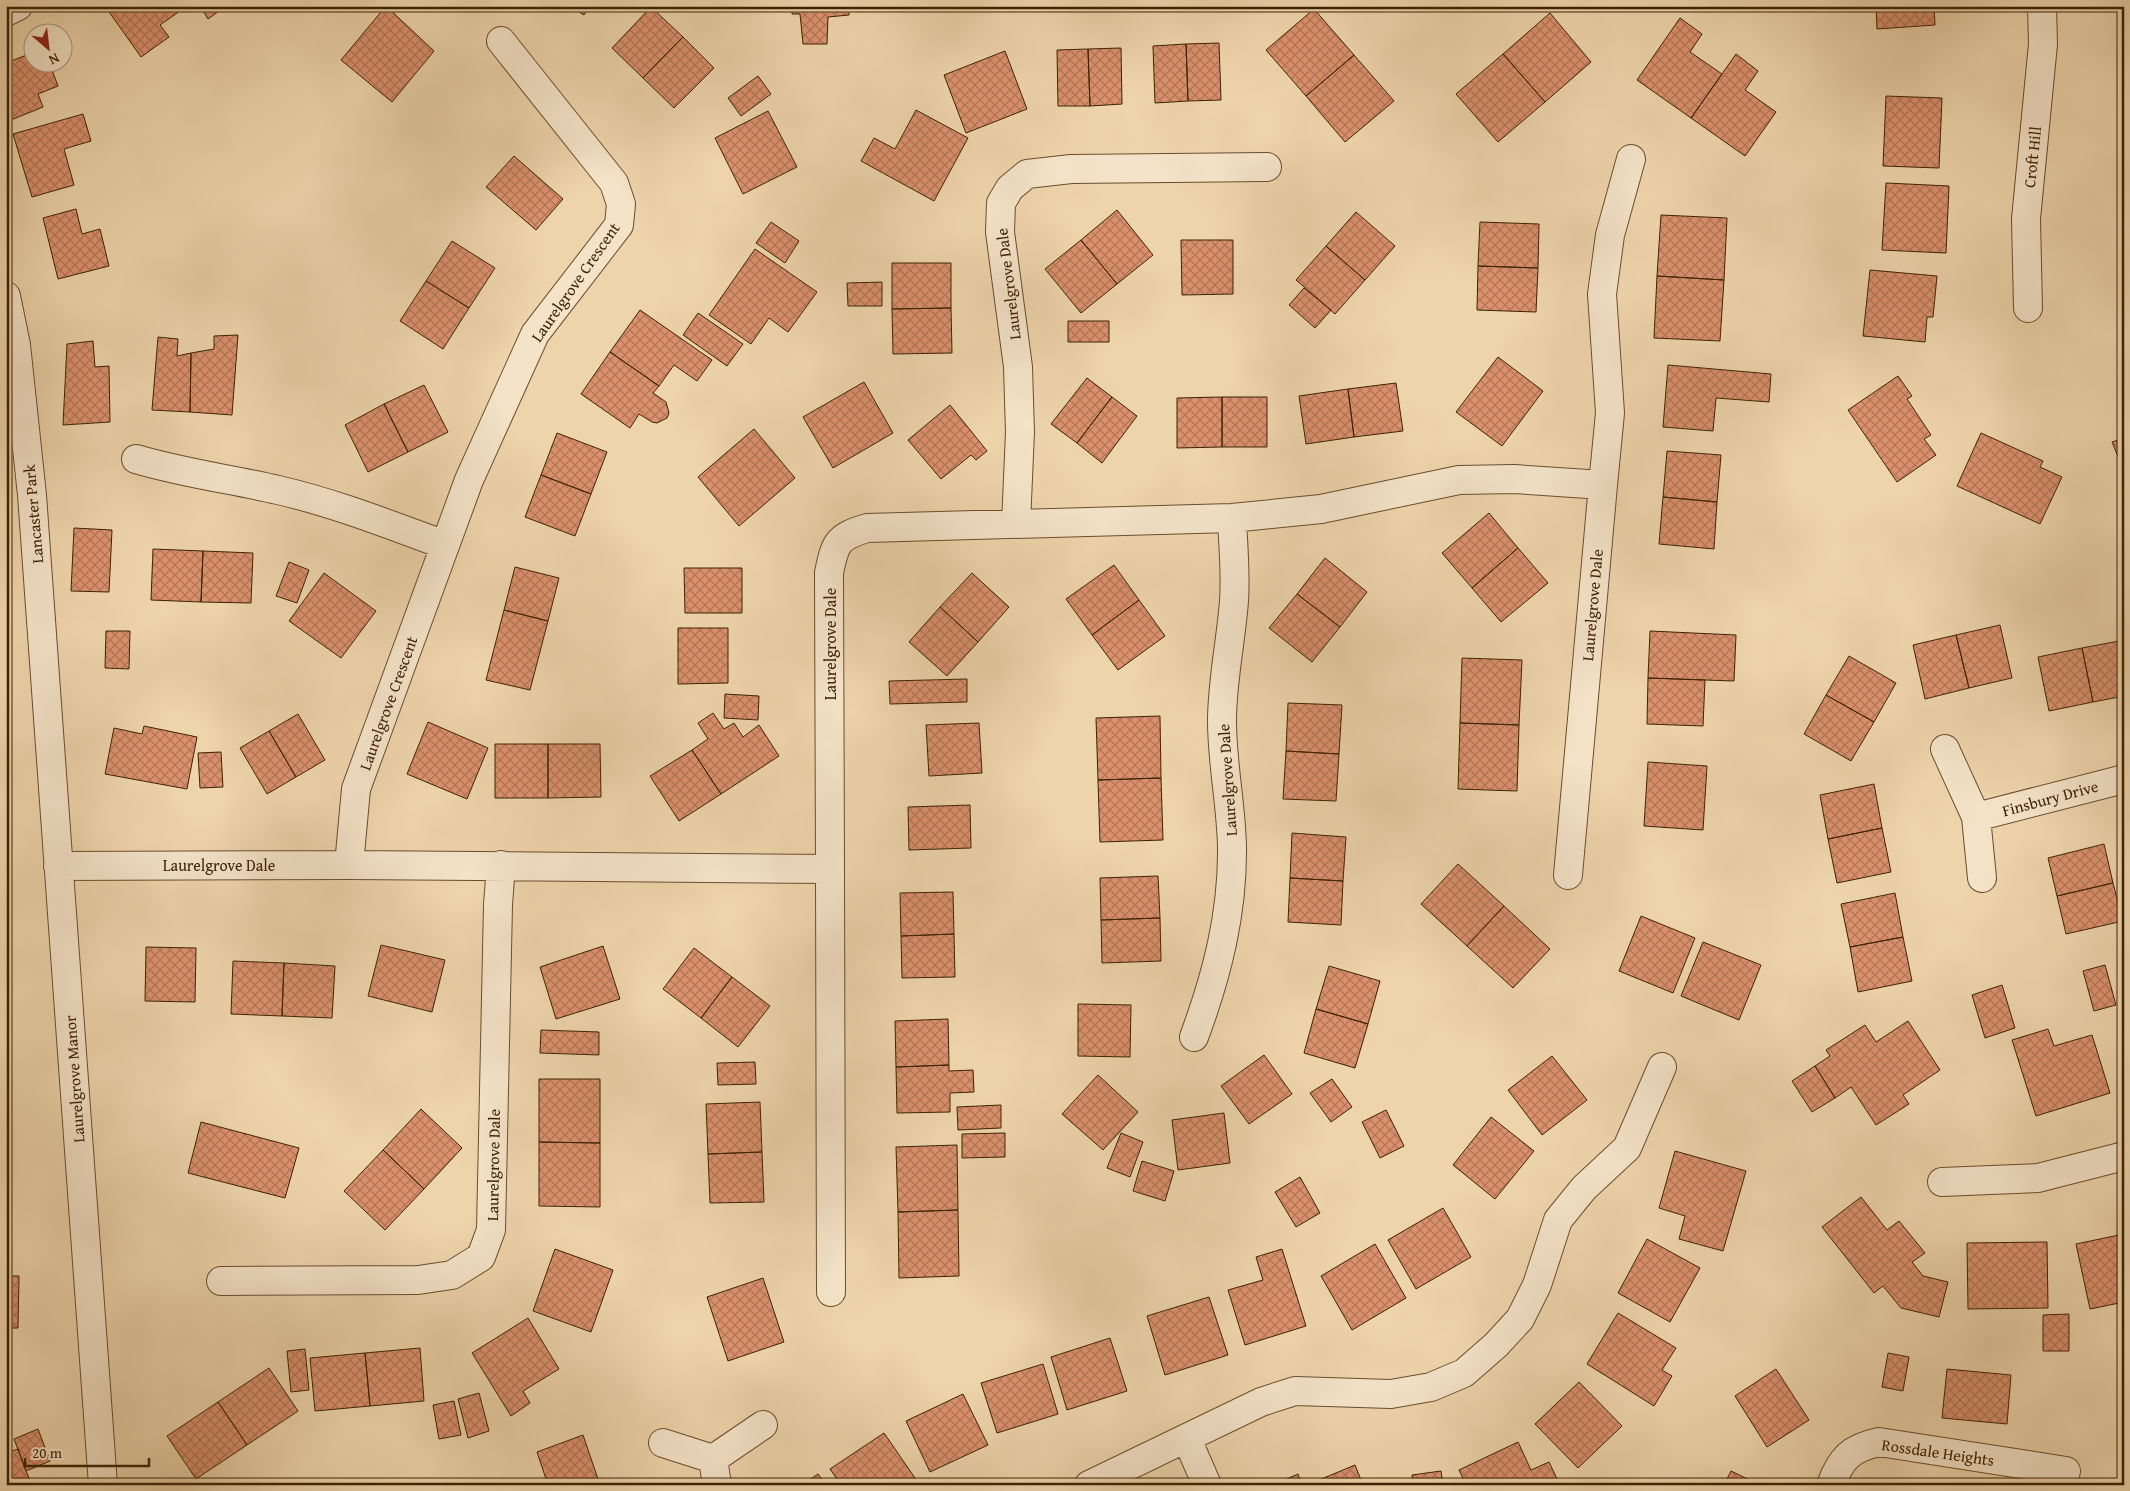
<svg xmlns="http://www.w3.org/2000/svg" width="2130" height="1491" font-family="'Gentium Book Plus',serif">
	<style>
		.building { fill: url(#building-cross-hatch); stroke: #3d2204 }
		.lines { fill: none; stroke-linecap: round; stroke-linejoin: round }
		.minor-casing { stroke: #694e2e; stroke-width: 30 }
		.minor { stroke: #f4e3c8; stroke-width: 28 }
		.labels { text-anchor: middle; stroke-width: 4; stroke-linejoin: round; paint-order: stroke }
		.street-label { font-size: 16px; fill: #3d2204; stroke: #f4e3c8 }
	</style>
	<defs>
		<pattern id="building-cross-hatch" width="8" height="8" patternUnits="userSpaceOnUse" patternTransform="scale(1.25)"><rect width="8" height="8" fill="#db916d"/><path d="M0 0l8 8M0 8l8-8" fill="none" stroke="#b37657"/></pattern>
	</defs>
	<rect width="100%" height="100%" fill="#eed4ab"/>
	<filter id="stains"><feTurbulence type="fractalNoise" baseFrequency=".004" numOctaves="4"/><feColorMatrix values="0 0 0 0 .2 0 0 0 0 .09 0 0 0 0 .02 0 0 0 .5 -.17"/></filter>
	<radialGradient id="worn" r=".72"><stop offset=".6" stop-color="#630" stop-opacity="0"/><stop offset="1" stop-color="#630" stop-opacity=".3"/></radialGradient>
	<path class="building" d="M 111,6 L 187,6 L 160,25 L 169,37 L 141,57 L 107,9 Z
		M 200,6 L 226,6 L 208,19 Z
		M 386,6 L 434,51 L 392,102 L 341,60 Z
		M 569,6 L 590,6 L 584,15 Z
		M 792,6 L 849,6 L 849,15 L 828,17 L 827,44 L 803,44 L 800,14 L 792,14 Z
		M 1876,6 L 1934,6 L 1935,25 L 1877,29 Z
		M 651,7 L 683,37 L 643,78 L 612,48 Z
		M 1314,9 L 1354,55 L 1306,96 L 1266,50 Z
		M 1550,13 L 1591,62 L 1545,102 L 1503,54 Z
		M 1680,18 L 1702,34 L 1690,52 L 1722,74 L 1691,118 L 1637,80 Z
		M 683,37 L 714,68 L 674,108 L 643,78 Z
		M 1219,43 L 1221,100 L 1188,101 L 1186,44 Z
		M 1186,44 L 1188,101 L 1155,103 L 1153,46 Z
		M 1121,48 L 1122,104 L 1090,106 L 1088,49 Z
		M 1088,49 L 1090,106 L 1058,106 L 1057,50 Z
		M 1005,51 L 1027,109 L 966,133 L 944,75 Z
		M 32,53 L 32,62 L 49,62 L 58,86 L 38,94 L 43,107 L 6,122 L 6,63 Z
		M 1503,54 L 1545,102 L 1498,142 L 1456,94 Z
		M 1736,54 L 1758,71 L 1745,90 L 1776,112 L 1745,156 L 1691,118 Z
		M 1354,55 L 1394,101 L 1345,142 L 1306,96 Z
		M 2122,65 L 2124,65 L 2124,153 L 2119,153 Z
		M 758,76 L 771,94 L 741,116 L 728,98 Z
		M 1886,96 L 1942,98 L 1939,168 L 1883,166 Z
		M 916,110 L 968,138 L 934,201 L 861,161 L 874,138 L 895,149 Z
		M 768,111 L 797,167 L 743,194 L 715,138 Z
		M 83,114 L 91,141 L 64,149 L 74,185 L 32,197 L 13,134 Z
		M 514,156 L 563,199 L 536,230 L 486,187 Z
		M 1886,183 L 1949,186 L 1946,253 L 1882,250 Z
		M 76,209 L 82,234 L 100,229 L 109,266 L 58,279 L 43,218 Z
		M 1117,210 L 1153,255 L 1117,284 L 1081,240 Z
		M 1356,212 L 1395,246 L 1365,280 L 1326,246 Z
		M 1661,215 L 1727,218 L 1724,280 L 1657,276 Z
		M 771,222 L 799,241 L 785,263 L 756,243 Z
		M 1480,222 L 1539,224 L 1538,268 L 1478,266 Z
		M 1081,240 L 1117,284 L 1081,313 L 1045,269 Z
		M 1181,240 L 1233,240 L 1233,294 L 1182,295 Z
		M 452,241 L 495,268 L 469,308 L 426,281 Z
		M 1326,246 L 1365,280 L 1335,314 L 1296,280 Z
		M 755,249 L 817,292 L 788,332 L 769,318 L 751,344 L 709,315 Z
		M 892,263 L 951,263 L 951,308 L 892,309 Z
		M 1478,266 L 1538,268 L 1536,312 L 1477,310 Z
		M 1870,270 L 1937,276 L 1933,317 L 1927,317 L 1925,342 L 1863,336 Z
		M 1657,276 L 1724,280 L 1720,341 L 1654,338 Z
		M 426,281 L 469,308 L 443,349 L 400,321 Z
		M 882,282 L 882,306 L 848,306 L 847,283 Z
		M 1304,288 L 1331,310 L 1315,328 L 1289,305 Z
		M 951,308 L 952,353 L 893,354 L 892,309 Z
		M 640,310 L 712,360 L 697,381 L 674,365 L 659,386 L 610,352 Z
		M 698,313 L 743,344 L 727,366 L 683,335 Z
		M 1068,321 L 1109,321 L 1109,342 L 1068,342 Z
		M 238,335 L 232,415 L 190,412 L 191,353 L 214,349 L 214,336 Z
		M 158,337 L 178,339 L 177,356 L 191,353 L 190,412 L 152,410 Z
		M 93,341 L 95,367 L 109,366 L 110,422 L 63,425 L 67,344 Z
		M 610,352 L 659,386 L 653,393 L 666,402 L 669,413 L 667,418 L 657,423 L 652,422 L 639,414 L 630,428 L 581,394 Z
		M 1498,357 L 1543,391 L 1502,446 L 1456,412 Z
		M 1668,365 L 1771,374 L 1769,402 L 1716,398 L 1713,431 L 1663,427 Z
		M 1898,376 L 1912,396 L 1907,399 L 1931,435 L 1924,439 L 1936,455 L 1897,482 L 1848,410 Z
		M 1087,378 L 1112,397 L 1077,443 L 1051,424 Z
		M 864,382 L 893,433 L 833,468 L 803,417 Z
		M 1396,383 L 1403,431 L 1354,437 L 1348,389 Z
		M 424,385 L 448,432 L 408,452 L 384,404 Z
		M 1348,389 L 1354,437 L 1306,444 L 1299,396 Z
		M 1112,397 L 1137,416 L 1102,463 L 1077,443 Z
		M 1222,397 L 1267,397 L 1267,447 L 1222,447 Z
		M 1222,397 L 1222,447 L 1177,448 L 1177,398 Z
		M 384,404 L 408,452 L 368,472 L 345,425 Z
		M 950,405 L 987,451 L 976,460 L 971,455 L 941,479 L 908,440 Z
		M 754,429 L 795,478 L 739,526 L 698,477 Z
		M 557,433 L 607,452 L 591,494 L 541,475 Z
		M 1981,433 L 2043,461 L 2040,467 L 2062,477 L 2040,524 L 1957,486 Z
		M 2124,438 L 2124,471 L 2112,442 Z
		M 1667,451 L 1721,455 L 1717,502 L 1663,497 Z
		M 541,475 L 591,494 L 575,536 L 525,517 Z
		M 1663,497 L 1717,502 L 1714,549 L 1659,544 Z
		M 1489,513 L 1518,548 L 1472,588 L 1442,553 Z
		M 74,528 L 112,530 L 109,592 L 71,591 Z
		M 1518,548 L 1548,583 L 1501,622 L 1472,588 Z
		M 153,549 L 203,551 L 201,602 L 151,600 Z
		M 203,551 L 253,553 L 251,603 L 201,602 Z
		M 1325,558 L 1367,592 L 1340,627 L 1297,594 Z
		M 289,562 L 309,570 L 297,603 L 276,596 Z
		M 1114,565 L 1139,600 L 1092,635 L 1066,599 Z
		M 515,567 L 559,578 L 548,621 L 504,610 Z
		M 684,568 L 742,568 L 742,613 L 685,613 Z
		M 324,573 L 376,611 L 341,658 L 289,621 Z
		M 972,573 L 1009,607 L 978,642 L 940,607 Z
		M 1297,594 L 1340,627 L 1312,662 L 1269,628 Z
		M 1139,600 L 1165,636 L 1118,670 L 1092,635 Z
		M 940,607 L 978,642 L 947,676 L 909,642 Z
		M 504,610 L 548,621 L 530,690 L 486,680 Z
		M 2000,625 L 2012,678 L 1969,688 L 1956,635 Z
		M 678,628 L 728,628 L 728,683 L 678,684 Z
		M 106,631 L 130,631 L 129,669 L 105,668 Z
		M 1650,631 L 1736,635 L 1734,681 L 1648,678 Z
		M 1956,635 L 1969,688 L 1925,699 L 1913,645 Z
		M 2124,640 L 2124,696 L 2093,702 L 2082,648 Z
		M 2082,648 L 2093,702 L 2049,711 L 2038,657 Z
		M 1849,656 L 1896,683 L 1874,722 L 1826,695 Z
		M 1462,658 L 1522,660 L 1519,725 L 1460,723 Z
		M 1648,678 L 1705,680 L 1703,726 L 1647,724 Z
		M 967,679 L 967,702 L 890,704 L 889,681 Z
		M 725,694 L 759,696 L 758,720 L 724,718 Z
		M 1826,695 L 1874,722 L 1851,761 L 1804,734 Z
		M 1288,703 L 1342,705 L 1339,754 L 1286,751 Z
		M 713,713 L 724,729 L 734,723 L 743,737 L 759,725 L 779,756 L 721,794 L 692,750 L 708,739 L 698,723 Z
		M 298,714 L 325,760 L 296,777 L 269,731 Z
		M 1160,716 L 1161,778 L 1098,780 L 1096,718 Z
		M 428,722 L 488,748 L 467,799 L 407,774 Z
		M 979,723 L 982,773 L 929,776 L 926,725 Z
		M 1460,723 L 1519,725 L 1517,791 L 1458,789 Z
		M 144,726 L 197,737 L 187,789 L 105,774 L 114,728 L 142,734 Z
		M 269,731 L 296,777 L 267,794 L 240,748 Z
		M 495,744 L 548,744 L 548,798 L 495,798 Z
		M 548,744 L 600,744 L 601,797 L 548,798 Z
		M 692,750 L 721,794 L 679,821 L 650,776 Z
		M 1286,751 L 1339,754 L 1336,801 L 1283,799 Z
		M 221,752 L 223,787 L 200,788 L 198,753 Z
		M 1648,762 L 1707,766 L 1703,830 L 1644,826 Z
		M 1161,778 L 1163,840 L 1100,842 L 1098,780 Z
		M 1874,784 L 1882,828 L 1828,839 L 1820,795 Z
		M 970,805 L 971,848 L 909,850 L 908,807 Z
		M 1882,828 L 1891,872 L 1837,883 L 1828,839 Z
		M 1292,833 L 1346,837 L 1343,881 L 1290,878 Z
		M 2104,844 L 2113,883 L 2057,896 L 2048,858 Z
		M 1458,864 L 1504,906 L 1467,946 L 1421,904 Z
		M 1158,876 L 1160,918 L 1101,920 L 1100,878 Z
		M 1290,878 L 1343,881 L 1341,925 L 1288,922 Z
		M 2113,883 L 2123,921 L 2066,934 L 2057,896 Z
		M 953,892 L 954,934 L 901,936 L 900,893 Z
		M 1895,893 L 1903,937 L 1850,947 L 1841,904 Z
		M 1504,906 L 1550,949 L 1513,988 L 1467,946 Z
		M 1641,916 L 1695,938 L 1673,993 L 1619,971 Z
		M 1160,918 L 1161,961 L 1102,963 L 1101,920 Z
		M 954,934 L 955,977 L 902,978 L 901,936 Z
		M 1903,937 L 1912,981 L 1858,992 L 1850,947 Z
		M 1703,942 L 1761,965 L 1739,1020 L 1681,996 Z
		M 381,945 L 445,960 L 432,1012 L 368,996 Z
		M 603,946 L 620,999 L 556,1019 L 540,967 Z
		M 146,947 L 196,948 L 195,1002 L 145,1001 Z
		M 694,948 L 732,977 L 701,1018 L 663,989 Z
		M 233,961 L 284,963 L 282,1016 L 231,1014 Z
		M 284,963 L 335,966 L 332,1018 L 282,1016 Z
		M 2105,965 L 2116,1005 L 2094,1011 L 2083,971 Z
		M 1329,966 L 1380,981 L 1368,1024 L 1316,1009 Z
		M 732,977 L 770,1006 L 738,1047 L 701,1018 Z
		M 2002,985 L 2015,1028 L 1985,1038 L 1972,995 Z
		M 1078,1004 L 1131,1005 L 1130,1057 L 1078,1056 Z
		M 1316,1009 L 1368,1024 L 1355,1068 L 1304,1053 Z
		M 948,1019 L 949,1065 L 896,1067 L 895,1021 Z
		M 1908,1021 L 1940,1070 L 1903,1095 L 1909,1104 L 1876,1125 L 1851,1087 L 1835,1098 L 1815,1066 L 1830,1056 L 1826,1050 L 1865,1025 L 1876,1042 Z
		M 2048,1029 L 2054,1046 L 2092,1035 L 2110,1093 L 2036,1116 L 2012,1040 Z
		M 541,1030 L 599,1032 L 599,1055 L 540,1053 Z
		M 1264,1055 L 1292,1094 L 1249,1124 L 1221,1086 Z
		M 1552,1056 L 1587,1100 L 1542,1135 L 1508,1090 Z
		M 755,1062 L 756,1084 L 718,1085 L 717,1063 Z
		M 949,1065 L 949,1071 L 973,1070 L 974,1092 L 950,1093 L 950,1112 L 897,1113 L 896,1067 Z
		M 1815,1066 L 1835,1098 L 1812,1112 L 1792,1081 Z
		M 1098,1075 L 1138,1112 L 1103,1150 L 1062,1114 Z
		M 539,1079 L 600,1079 L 600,1143 L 539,1142 Z
		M 1332,1079 L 1352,1107 L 1331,1122 L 1310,1093 Z
		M 760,1102 L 762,1152 L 708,1154 L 706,1104 Z
		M 1001,1105 L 1001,1128 L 958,1130 L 957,1107 Z
		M 421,1109 L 462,1148 L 424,1189 L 383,1150 Z
		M 1386,1110 L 1404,1146 L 1380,1158 L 1362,1122 Z
		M 1224,1113 L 1230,1163 L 1178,1170 L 1172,1120 Z
		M 1491,1117 L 1534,1151 L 1495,1199 L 1453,1165 Z
		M 201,1122 L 299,1148 L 285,1198 L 188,1173 Z
		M 1005,1133 L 1005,1157 L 962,1158 L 962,1134 Z
		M 1121,1133 L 1143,1142 L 1130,1177 L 1107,1168 Z
		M 539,1142 L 600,1143 L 600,1207 L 539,1206 Z
		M 957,1145 L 958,1210 L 898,1212 L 896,1147 Z
		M 383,1150 L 424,1189 L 385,1230 L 344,1191 Z
		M 1675,1151 L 1746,1171 L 1723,1251 L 1679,1239 L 1685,1216 L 1659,1208 Z
		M 762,1152 L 764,1202 L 710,1203 L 708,1154 Z
		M 1142,1161 L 1174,1171 L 1165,1201 L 1133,1191 Z
		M 1300,1177 L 1320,1213 L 1296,1227 L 1275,1192 Z
		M 1861,1197 L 1887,1230 L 1899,1221 L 1925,1253 L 1912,1262 L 1923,1276 L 1948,1282 L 1939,1317 L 1901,1308 L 1883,1286 L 1874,1293 L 1822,1227 Z
		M 1443,1208 L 1471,1257 L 1416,1289 L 1388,1240 Z
		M 958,1210 L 959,1276 L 899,1278 L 898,1212 Z
		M 2124,1234 L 2124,1302 L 2090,1309 L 2076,1244 Z
		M 1647,1239 L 1700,1268 L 1670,1322 L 1618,1293 Z
		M 2047,1242 L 2048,1308 L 1968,1309 L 1967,1243 Z
		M 1375,1244 L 1406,1298 L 1352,1330 L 1321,1276 Z
		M 555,1249 L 613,1270 L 591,1332 L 533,1311 Z
		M 1282,1249 L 1306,1326 L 1245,1345 L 1228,1290 L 1263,1280 L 1256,1257 Z
		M 6,1276 L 19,1276 L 18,1328 L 6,1328 Z
		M 763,1278 L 784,1342 L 728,1361 L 707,1297 Z
		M 1209,1297 L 1228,1355 L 1165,1375 L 1147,1316 Z
		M 1618,1313 L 1676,1348 L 1662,1370 L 1672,1376 L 1654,1406 L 1587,1364 Z
		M 2069,1314 L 2069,1351 L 2043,1351 L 2043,1315 Z
		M 528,1318 L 559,1369 L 523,1391 L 530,1403 L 511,1416 L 472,1353 Z
		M 1110,1338 L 1127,1391 L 1067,1410 L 1051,1357 Z
		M 420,1348 L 424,1401 L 370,1406 L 365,1353 Z
		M 305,1349 L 309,1390 L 291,1392 L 287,1351 Z
		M 365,1353 L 370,1406 L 315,1411 L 310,1358 Z
		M 1888,1353 L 1909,1357 L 1903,1391 L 1882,1387 Z
		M 1043,1364 L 1058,1414 L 997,1433 L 981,1383 Z
		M 269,1368 L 298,1411 L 247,1445 L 218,1402 Z
		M 1776,1369 L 1809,1420 L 1767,1447 L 1735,1396 Z
		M 1947,1369 L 2011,1375 L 2007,1424 L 1942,1418 Z
		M 1579,1382 L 1622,1426 L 1578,1468 L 1535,1424 Z
		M 479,1393 L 489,1431 L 468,1438 L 458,1399 Z
		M 963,1394 L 988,1445 L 930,1472 L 906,1421 Z
		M 454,1401 L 461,1435 L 439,1439 L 433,1405 Z
		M 218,1402 L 247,1445 L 196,1479 L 167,1436 Z
		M 38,1429 L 50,1461 L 26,1471 L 14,1439 Z
		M 884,1433 L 915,1478 L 906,1485 L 841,1485 L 830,1469 Z
		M 583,1435 L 600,1485 L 548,1485 L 537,1452 Z
		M 1518,1442 L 1531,1470 L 1549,1462 L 1560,1485 L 1466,1485 L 1459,1470 Z
		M 18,1449 L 26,1471 L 32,1485 L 6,1485 L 6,1453 Z
		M 1355,1465 L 1363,1485 L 1307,1485 Z
		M 1441,1471 L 1443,1485 L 1394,1485 L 1413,1482 L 1412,1475 Z
		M 1731,1471 L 1760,1485 L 1724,1485 Z
		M 818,1474 L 826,1485 L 802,1485 Z
		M 1298,1474 L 1302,1485 L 1273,1485 Z"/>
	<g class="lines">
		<g class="minor-casing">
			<path id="minor" d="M 6,12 L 18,6
				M 6,296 L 16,345 L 32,495 L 103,1485
				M 2028,308 L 2026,219 L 2043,44 L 2042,6
				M 136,459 C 183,473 230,479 278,490 C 335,503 390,525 445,545
				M 1016,524 L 1020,432 L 1018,367 L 1000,232 L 1001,203 L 1010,188 L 1027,174 L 1071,169 L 1267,167
				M 1945,749 L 1976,817 L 1982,878
				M 1976,817 L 2124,779
				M 349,865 L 356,789 L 469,480 L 535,334 L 619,225 L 621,204 L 614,183 L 501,41
				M 58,866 L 349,865 L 830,869 L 829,573 C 835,543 837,537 867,528 L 1232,518 L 1321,509 L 1459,480 L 1514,479 L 1603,485 L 1610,413 L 1602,294 L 1610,235 L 1631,159
				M 830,869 L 831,1292
				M 1568,875 L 1603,485
				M 1194,1037 C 1217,975 1233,913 1232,846 C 1231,804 1222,763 1222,721 C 1222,681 1231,641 1234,601 C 1236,574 1233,545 1232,518
				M 1942,1182 L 2038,1178 L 2124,1156
				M 221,1281 L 418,1280 L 452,1275 L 481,1257 L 491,1230 L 498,905 L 501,865
				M 1187,1439 L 1207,1485
				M 663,1443 L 713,1459
				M 717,1485 L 713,1459 L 763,1425
				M 1089,1485 L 1261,1402 L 1295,1391 L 1391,1394 L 1431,1387 L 1464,1373 L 1496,1345 L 1520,1319 L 1537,1285 L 1558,1220 L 1584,1188 L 1627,1148 L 1662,1067
				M 1831,1485 C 1841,1458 1851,1448 1879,1442 L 2066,1471"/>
		</g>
		<use href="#minor" class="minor"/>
	</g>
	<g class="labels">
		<g class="street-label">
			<text transform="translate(2032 157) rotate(-84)" y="6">Croft Hill</text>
			<text transform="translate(575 282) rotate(-55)" y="6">Laurelgrove Crescent</text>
			<text transform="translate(1008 284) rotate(-97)" y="6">Laurelgrove Dale</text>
			<text transform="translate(33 514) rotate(-95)" y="6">Lancaster Park</text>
			<text transform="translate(1592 605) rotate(-85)" y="6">Laurelgrove Dale</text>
			<text transform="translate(830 644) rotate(-90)" y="6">Laurelgrove Dale</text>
			<text transform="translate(388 703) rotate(-70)" y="6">Laurelgrove Crescent</text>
			<text transform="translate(1227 780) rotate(-94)" y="6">Laurelgrove Dale</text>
			<text transform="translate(2050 798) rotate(-15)" y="6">Finsbury Drive</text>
			<text x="219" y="871">Laurelgrove Dale</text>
			<text transform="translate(74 1079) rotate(-94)" y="6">Laurelgrove Manor</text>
			<text transform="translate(493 1165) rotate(-89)" y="6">Laurelgrove Dale</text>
			<text transform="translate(1938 1452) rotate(8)" y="6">Rossdale Heights</text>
		</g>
	</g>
	<rect width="2130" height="1491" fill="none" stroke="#eed4ab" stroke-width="25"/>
	<rect x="8" y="8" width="2115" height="1476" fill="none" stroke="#3d2204" stroke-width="2.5"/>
	<rect x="12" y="12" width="2105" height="1466" fill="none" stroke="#3d2204"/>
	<g transform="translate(48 48) rotate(152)"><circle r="24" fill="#f4e3c8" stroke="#ab967a"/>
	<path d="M0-4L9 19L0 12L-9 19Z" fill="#8f2418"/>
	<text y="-8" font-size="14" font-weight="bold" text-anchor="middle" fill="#3d2204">N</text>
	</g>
	<path d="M25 1458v8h124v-8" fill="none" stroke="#3d2204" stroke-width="2.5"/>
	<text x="32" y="1458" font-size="15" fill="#3d2204" stroke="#f4e3c8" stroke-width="4" paint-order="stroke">20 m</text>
	<rect width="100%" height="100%" filter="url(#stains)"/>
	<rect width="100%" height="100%" fill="url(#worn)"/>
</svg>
